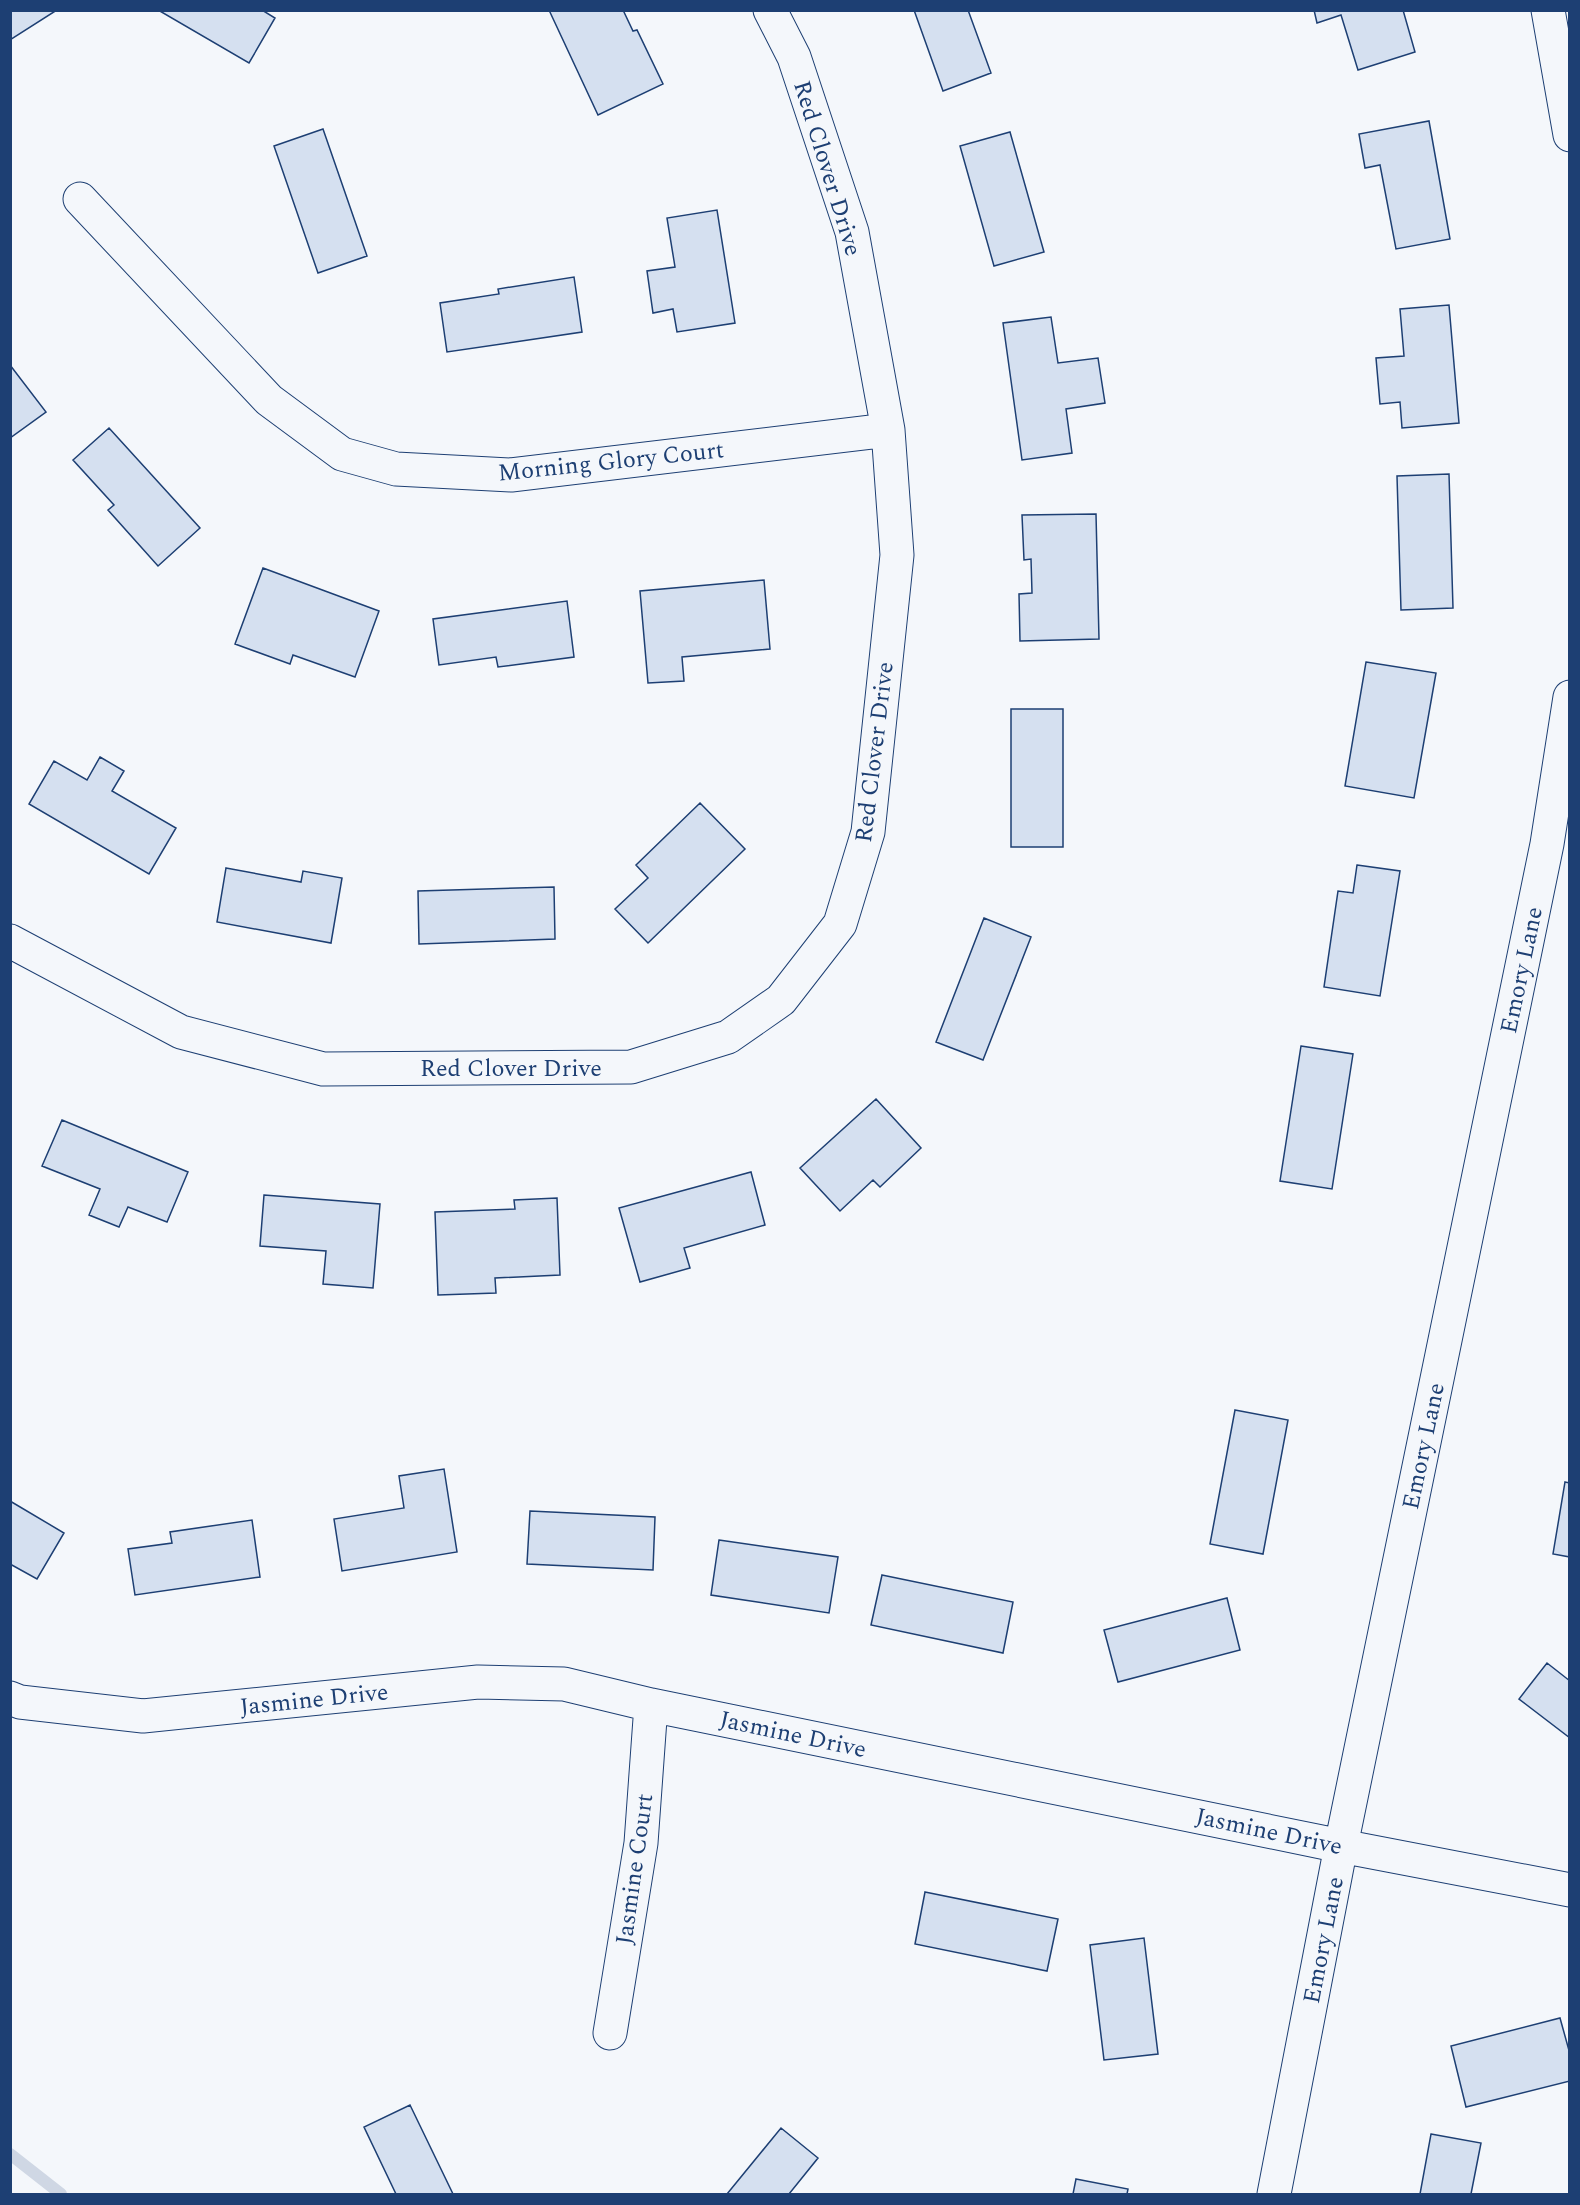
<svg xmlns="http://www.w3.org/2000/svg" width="1580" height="2205" font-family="Spectral,serif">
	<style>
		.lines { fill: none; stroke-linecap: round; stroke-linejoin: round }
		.stream { stroke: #cfd7e4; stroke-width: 12 }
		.building { fill: #d5e0f0; stroke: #1d3f73; stroke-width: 1.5 }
		.minor-casing { stroke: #1d3f73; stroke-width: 35 }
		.minor { stroke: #f4f7fb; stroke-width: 33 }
		.labels { text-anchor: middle; stroke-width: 4.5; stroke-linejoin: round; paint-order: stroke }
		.street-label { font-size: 24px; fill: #1d3f73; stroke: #f4f7fb }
	</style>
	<rect width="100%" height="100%" fill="#f4f7fb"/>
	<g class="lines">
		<path class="stream" d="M 10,2154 L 61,2194"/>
	</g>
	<path class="building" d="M 10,10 L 57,10 L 10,40 Z
		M 158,10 L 262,10 L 275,18 L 249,63 Z
		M 549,10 L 623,10 L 633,31 L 637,30 L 663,84 L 598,115 Z
		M 914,10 L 968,10 L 991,73 L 943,91 Z
		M 1314,10 L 1403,10 L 1415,52 L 1358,70 L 1341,15 L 1317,23 Z
		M 1429,121 L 1450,239 L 1396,249 L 1380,165 L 1365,168 L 1359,134 Z
		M 323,129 L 367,256 L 318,273 L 274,146 Z
		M 1010,132 L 1044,252 L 994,266 L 960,146 Z
		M 717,210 L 735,323 L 677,332 L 673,309 L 653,313 L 647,271 L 675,267 L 667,218 Z
		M 574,277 L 582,332 L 447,352 L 440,303 L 499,294 L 498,289 Z
		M 1449,305 L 1459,423 L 1402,428 L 1400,402 L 1380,404 L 1376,358 L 1404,356 L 1400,309 Z
		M 1051,317 L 1058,363 L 1098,358 L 1105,403 L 1066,409 L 1072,453 L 1022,460 L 1003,323 Z
		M 10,365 L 46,412 L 10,438 Z
		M 109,428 L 200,528 L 158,566 L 108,510 L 114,505 L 73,460 Z
		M 1449,474 L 1453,608 L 1401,610 L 1397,476 Z
		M 1096,514 L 1099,639 L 1020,641 L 1019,594 L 1032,593 L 1031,559 L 1024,560 L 1022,515 Z
		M 263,568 L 379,611 L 355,677 L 293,655 L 290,664 L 235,644 Z
		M 764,580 L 770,649 L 682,657 L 684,681 L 648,683 L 640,591 Z
		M 567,601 L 574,657 L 498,667 L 496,657 L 439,665 L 433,619 Z
		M 1366,662 L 1436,673 L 1414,798 L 1345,786 Z
		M 1011,709 L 1063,709 L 1063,847 L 1011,847 Z
		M 100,757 L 124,771 L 112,791 L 176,828 L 149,874 L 29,804 L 54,761 L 87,780 Z
		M 700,803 L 745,849 L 648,943 L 615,909 L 648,878 L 636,865 Z
		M 1357,865 L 1400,871 L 1380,996 L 1324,987 L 1338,891 L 1353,893 Z
		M 226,868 L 301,882 L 303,871 L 342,878 L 331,943 L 217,922 Z
		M 554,887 L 555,939 L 419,944 L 418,891 Z
		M 984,918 L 1031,937 L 983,1060 L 936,1042 Z
		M 1301,1046 L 1353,1054 L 1332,1189 L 1280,1181 Z
		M 876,1099 L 921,1148 L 880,1187 L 873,1180 L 840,1211 L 800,1168 Z
		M 62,1120 L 188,1172 L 167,1222 L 128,1207 L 119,1227 L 89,1215 L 100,1189 L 42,1166 Z
		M 751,1172 L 765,1225 L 684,1248 L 690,1268 L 640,1282 L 619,1208 Z
		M 264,1195 L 380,1204 L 373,1288 L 323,1284 L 326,1251 L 260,1246 Z
		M 557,1198 L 560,1275 L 495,1278 L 496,1293 L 438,1295 L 435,1212 L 515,1209 L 514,1200 Z
		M 1235,1410 L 1288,1420 L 1263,1554 L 1210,1544 Z
		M 444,1469 L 457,1552 L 342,1571 L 334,1519 L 404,1508 L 399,1476 Z
		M 1565,1482 L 1570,1483 L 1570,1557 L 1553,1554 Z
		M 10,1501 L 64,1533 L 37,1579 L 10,1564 Z
		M 530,1511 L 655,1517 L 653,1570 L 527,1564 Z
		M 252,1520 L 260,1577 L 135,1595 L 128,1549 L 172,1543 L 170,1532 Z
		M 719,1540 L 838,1557 L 829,1613 L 711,1595 Z
		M 882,1575 L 1013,1602 L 1003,1653 L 871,1625 Z
		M 1227,1598 L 1240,1650 L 1118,1682 L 1104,1630 Z
		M 1547,1663 L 1570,1681 L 1570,1738 L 1519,1699 Z
		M 925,1892 L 1058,1919 L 1047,1971 L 915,1944 Z
		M 1144,1938 L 1158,2054 L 1104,2060 L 1090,1945 Z
		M 1560,2018 L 1570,2054 L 1570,2081 L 1466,2107 L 1451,2046 Z
		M 410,2105 L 453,2194 L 396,2194 L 364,2127 Z
		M 781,2128 L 818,2158 L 789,2194 L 727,2194 Z
		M 1431,2134 L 1481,2143 L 1471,2194 L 1420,2194 Z
		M 1076,2179 L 1128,2189 L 1127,2194 L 1073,2194 Z"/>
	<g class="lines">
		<g class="minor-casing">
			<path id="minor" d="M 1548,10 L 1570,135
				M 80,199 L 269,400 L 342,454 L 396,469 L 511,475 L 888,430
				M 10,941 L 181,1032 L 323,1069 L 631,1067 L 728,1037 L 781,1000 L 840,924 L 868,832 L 897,555 L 888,430 L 852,232 L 794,57 L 770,10
				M 10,1698 L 20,1702 L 143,1716 L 478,1682 L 564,1684 L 651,1705 L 1341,1846 L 1570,1890
				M 610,2033 L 641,1843 L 651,1705
				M 1274,2194 L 1341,1846 L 1547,844 L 1570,697"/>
		</g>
		<use href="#minor" class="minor"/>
	</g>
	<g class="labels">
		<g class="street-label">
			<text transform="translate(828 168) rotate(73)" y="8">Red Clover Drive</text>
			<text transform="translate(611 461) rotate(-6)" y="8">Morning Glory Court</text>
			<text transform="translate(874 752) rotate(-83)" y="8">Red Clover Drive</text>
			<text transform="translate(1521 970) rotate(-78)" y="8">Emory Lane</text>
			<text x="511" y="1076">Red Clover Drive</text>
			<text transform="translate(1423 1446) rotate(-78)" y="8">Emory Lane</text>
			<text transform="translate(314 1699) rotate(-6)" y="8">Jasmine Drive</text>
			<text transform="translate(793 1734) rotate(12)" y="8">Jasmine Drive</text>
			<text transform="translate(1269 1831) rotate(12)" y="8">Jasmine Drive</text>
			<text transform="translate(634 1869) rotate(-82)" y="8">Jasmine Court</text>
			<text transform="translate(1323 1940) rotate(-79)" y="8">Emory Lane</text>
		</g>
	</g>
	<rect width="1580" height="2205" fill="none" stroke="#1d3f73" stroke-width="24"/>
</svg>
